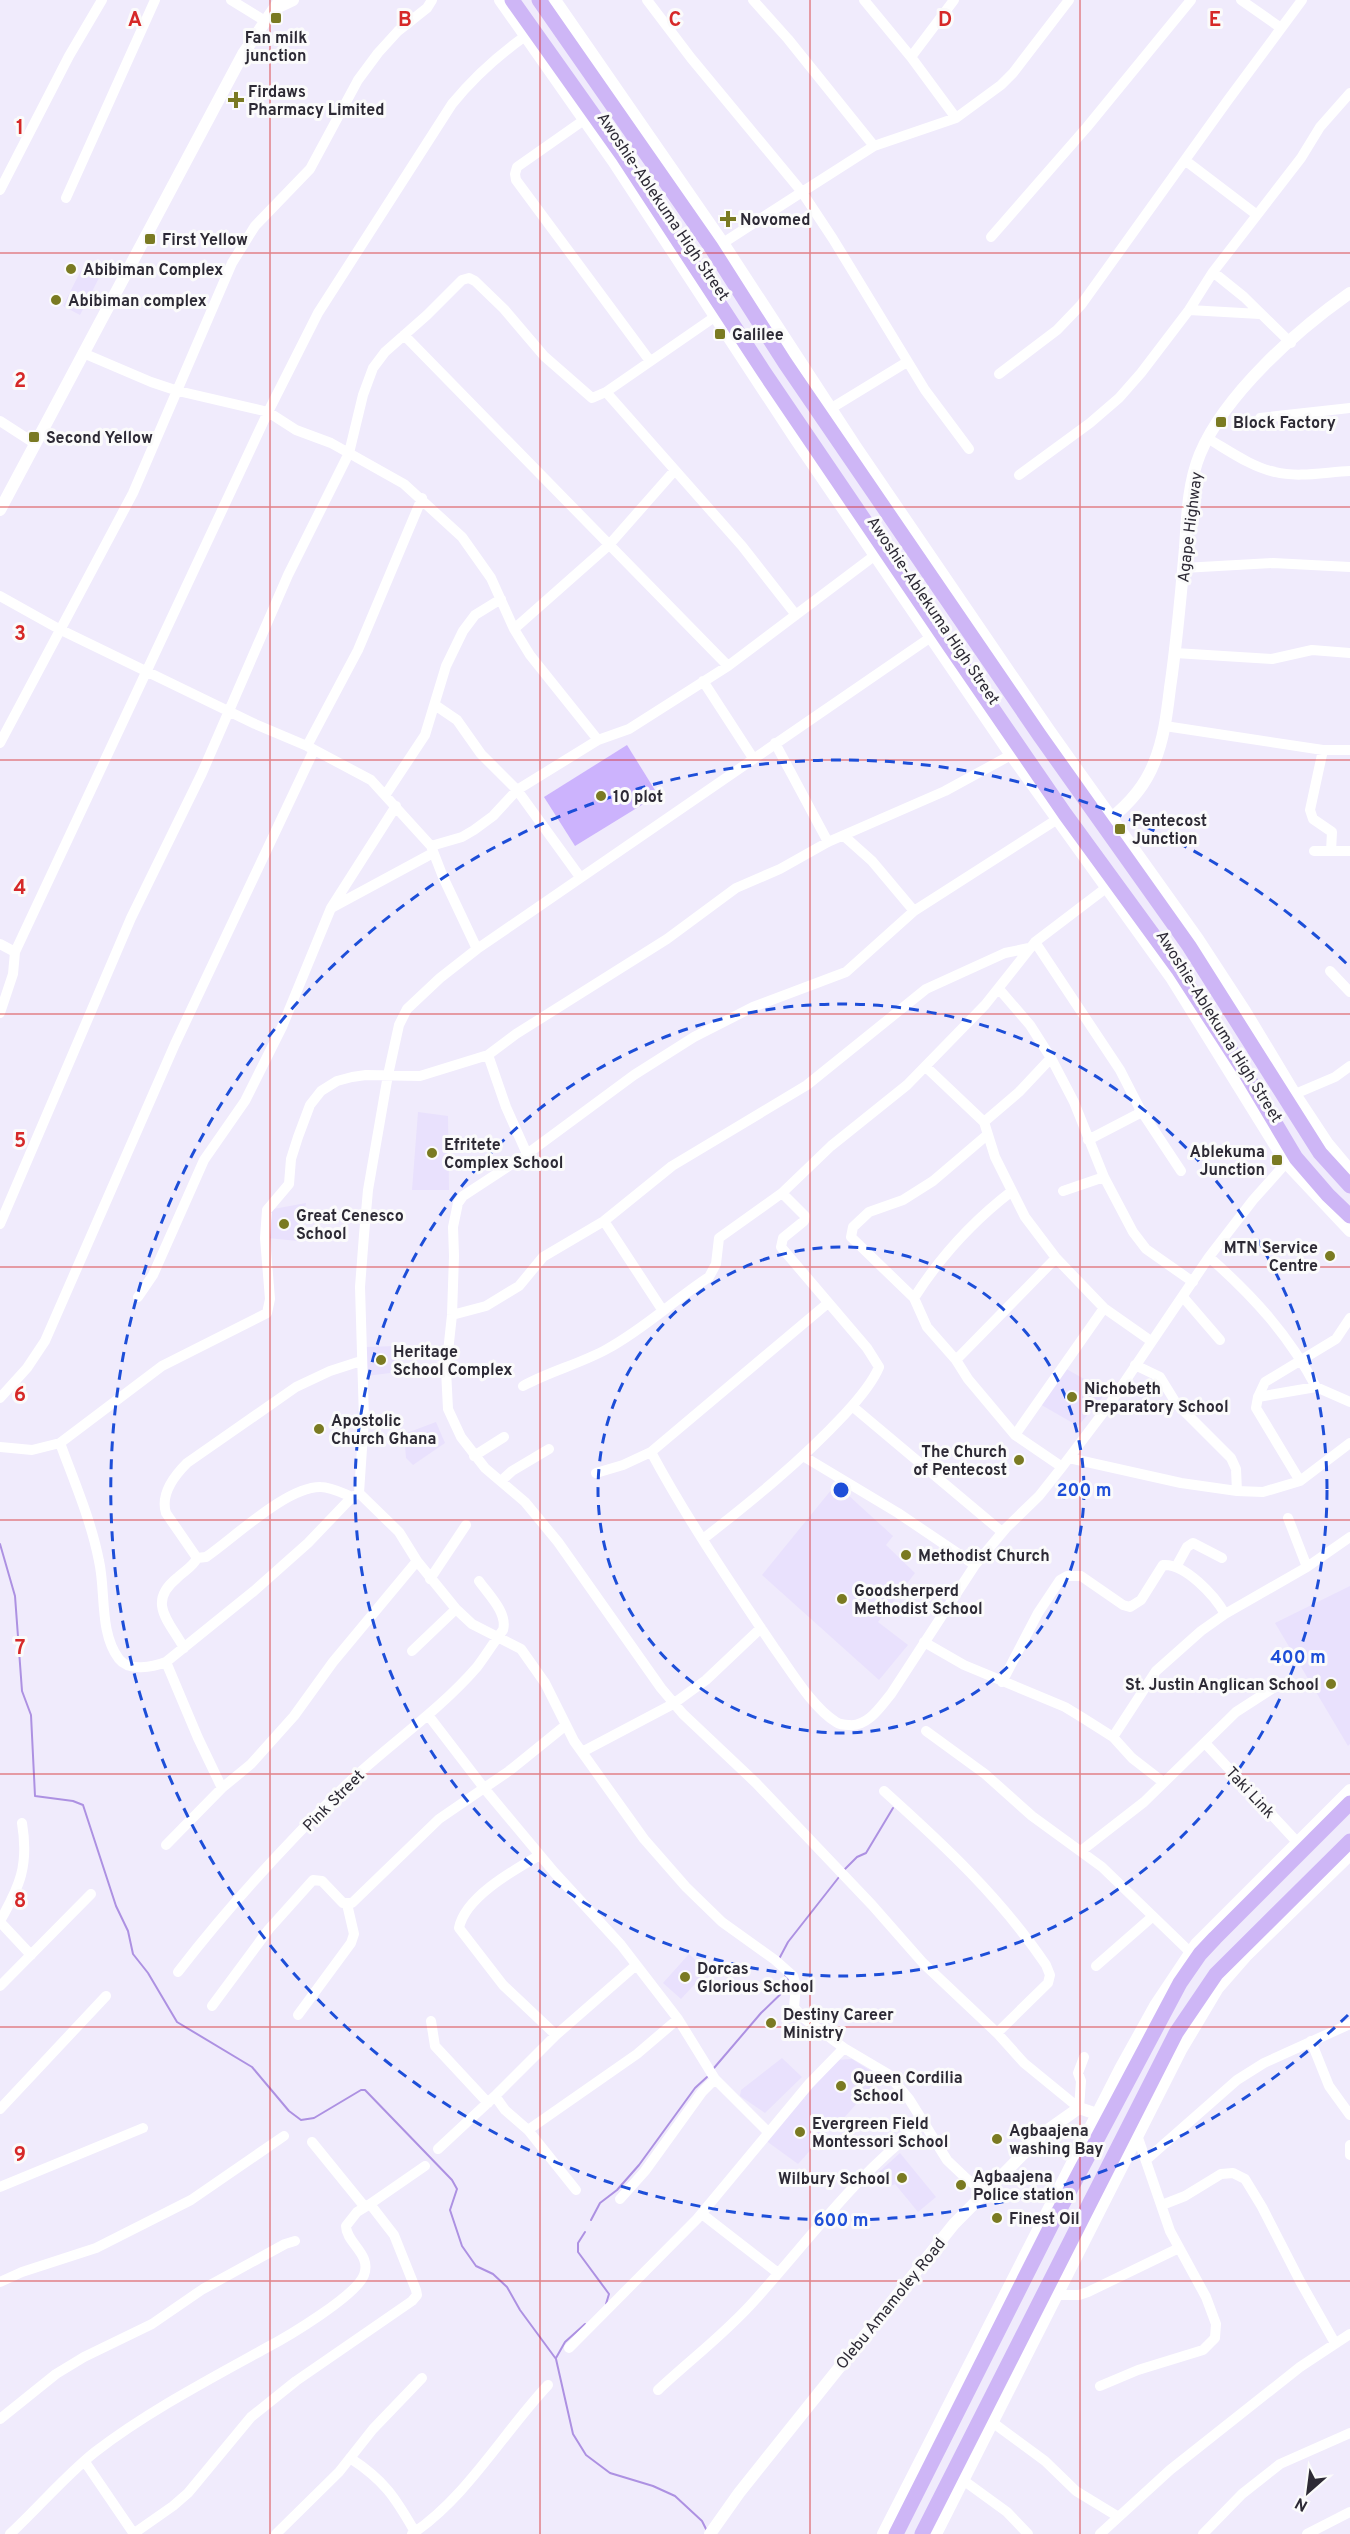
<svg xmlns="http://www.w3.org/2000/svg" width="1350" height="2534" font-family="Overpass,sans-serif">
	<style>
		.built { fill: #e9e1fd }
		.green { fill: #ccb3fd }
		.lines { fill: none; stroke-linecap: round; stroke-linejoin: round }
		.stream { stroke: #ad91e2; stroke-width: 2 }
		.minor { stroke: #fff; stroke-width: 10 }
		.tertiary { stroke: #fff; stroke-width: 12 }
		.primary { stroke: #ceb6f6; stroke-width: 15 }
		.grid { fill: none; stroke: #d62828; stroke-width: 1.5; stroke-opacity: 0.55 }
		.ring { fill: none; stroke: #1d4ed8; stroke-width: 3; stroke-dasharray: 10 8 }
		.poi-dot { fill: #7a7a22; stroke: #fbfbfb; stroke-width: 2 }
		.labels { text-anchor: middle; stroke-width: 6; stroke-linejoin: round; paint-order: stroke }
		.poi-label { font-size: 16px; font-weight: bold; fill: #2d2a35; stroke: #fbfbfb; text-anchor: start }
		.street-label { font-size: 16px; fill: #2d2a35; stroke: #fbfbfb }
		.grid-label { font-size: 20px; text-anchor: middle; font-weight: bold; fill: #d62828; stroke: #fbfbfb; stroke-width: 6; stroke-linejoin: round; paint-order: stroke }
		.centre { fill: #1d4ed8; stroke: #fbfbfb; stroke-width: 3 }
		.ring-label { font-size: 18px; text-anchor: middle; font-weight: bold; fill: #1d4ed8; stroke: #fbfbfb; stroke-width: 6; stroke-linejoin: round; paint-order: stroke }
	</style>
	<rect width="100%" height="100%" fill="#f0ebfc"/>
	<path class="built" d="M 81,270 L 101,274 L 80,315 L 63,306 Z
		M 418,1112 L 448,1116 L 449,1190 L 412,1190 Z
		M 306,1203 L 298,1241 L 267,1238 L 268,1210 Z
		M 396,1346 L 398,1372 L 366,1376 L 365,1347 Z
		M 1063,1367 L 1107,1392 L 1078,1426 L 1038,1403 Z
		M 436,1422 L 445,1443 L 413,1465 L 406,1458 L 404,1434 Z
		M 836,1484 L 893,1536 L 886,1545 L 915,1573 L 878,1622 L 908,1645 L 879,1680 L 762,1575 Z
		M 1350,1586 L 1350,1744 L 1348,1746 L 1275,1623 Z
		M 689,1954 L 707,1971 L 681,1999 L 663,1983 Z
		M 782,2058 L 802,2077 L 765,2113 L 740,2096 L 741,2090 Z
		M 852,2059 L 880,2077 L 836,2127 L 833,2125 L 798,2164 L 765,2140 L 802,2097 L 808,2102 L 802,2096 L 835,2060 Z
		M 900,2153 L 936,2197 L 918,2212 L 895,2184 L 889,2187 L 879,2172 Z"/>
	<path class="green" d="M 627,745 L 658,795 L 575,846 L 544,797 Z"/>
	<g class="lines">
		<path class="stream" d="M 0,1544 L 15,1596 L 22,1691 L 31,1715 L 35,1796 L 73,1801 L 83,1805 L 116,1906 L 128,1931 L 133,1954 L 148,1973 L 177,2022 L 252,2067 L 289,2111 L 301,2120 L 314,2118 L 361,2090 L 365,2090 L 452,2180 L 457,2189 L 450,2210 L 462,2246 L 476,2266 L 493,2274 L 507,2287 L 520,2310 L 556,2359 L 573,2434 L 586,2455 L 610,2473 L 653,2486 L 675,2496 L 702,2521 L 707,2531
			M 844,1870 L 857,1857 L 866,1853 L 893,1808
			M 779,1959 L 788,1942 L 839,1877
			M 714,2068 L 761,2013 L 791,1984 L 785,1975
			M 591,2220 L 600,2203 L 617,2190 L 639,2165 L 695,2088 L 707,2077
			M 585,2232 L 578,2243 L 578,2252 L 609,2294 L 606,2304
			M 556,2358 L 565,2342 L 585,2324"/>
		<path class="minor" d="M 231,0 L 265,21
			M 647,0 L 691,58 L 802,192 L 723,243
			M 753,0 L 788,39 L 874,146 L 802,192 L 833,239 L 925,390 L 969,449
			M 864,0 L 911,57 L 956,118
			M 1241,0 L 1281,28
			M 911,57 L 954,0
			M 584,120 L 517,167 L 515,174 L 516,180 L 650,361
			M 874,146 L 956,118 L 1001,85 L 1013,73 L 1069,0
			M 1186,161 L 1257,215
			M 0,190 L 69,56 L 102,0
			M 66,198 L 155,0
			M 991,237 L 1087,127 L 1191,0
			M 1213,272 L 1244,297 L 1291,343
			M 1189,310 L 1260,314
			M 404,335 L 728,666
			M 83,353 L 151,382 L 178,391 L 268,412 L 296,430 L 331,443 L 404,484 L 462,537 L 491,578 L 514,629 L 530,655 L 598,740
			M 999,374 L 1057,330 L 1081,305 L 1228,100 L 1302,0
			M 606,392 L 742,546 L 796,615
			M 830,409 L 907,362
			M 1260,418 L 1350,408
			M 0,421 L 34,443
			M 1207,438 C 1228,450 1251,467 1275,472 C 1298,478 1326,472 1350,471
			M 1019,475 L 1090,423 L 1119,398 L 1141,373 L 1189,310 L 1213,272 L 1301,158 L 1320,127 L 1350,93
			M 1183,568 L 1273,563 L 1350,567
			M 0,596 L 59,629 L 255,724 L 307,746 L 371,780 L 431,846 L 443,877 L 477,949
			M 514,629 L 609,545 L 675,470
			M 1175,653 L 1272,659 L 1312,650 L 1350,653
			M 703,681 L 753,758
			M 435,705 L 457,720 L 481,754 L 517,790 L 580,877
			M 1165,726 L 1323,750 L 1350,750
			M 0,743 L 133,493 L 232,263 L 255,226 L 310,169 L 358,80 L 378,53 L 398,31 L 427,8 L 432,0
			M 775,743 L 828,842
			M 307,746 L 358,650 L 422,498
			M 1323,750 L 1310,810 L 1313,819 L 1332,832 L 1331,851
			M 386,794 L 425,735 L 446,666 L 463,631 L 475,615 L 501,599
			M 1056,820 L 914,911 L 846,972 L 753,1007 L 694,1037 L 634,1075 L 527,1154 L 463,1196 L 458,1203 L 453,1227 L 454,1256 L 452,1315 L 446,1370 L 448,1409 L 461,1437 L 485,1468 L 525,1502 L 558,1542 L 661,1688 L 683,1714 L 756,1783 L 872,1905 L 923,1963 L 997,2033 L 1024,2063 L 1079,2108
			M 844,836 L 872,861 L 914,911
			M 431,846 L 462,837 L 474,830 L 493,816 L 517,790 L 598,740 L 629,729 L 728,666 L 874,556
			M 1314,851 L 1350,851
			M 333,907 L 433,853
			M 1035,942 L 1120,1070 L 1140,1109 L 1181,1171
			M 0,944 L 15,952
			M 1330,971 L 1350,992
			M 999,989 L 1030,1025 L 1051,1058 L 1074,1102 L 1104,1177 L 1133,1232 L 1146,1249 L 1193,1282
			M 0,1013 L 13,974 L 15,952 L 268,412 L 318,313 L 452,104 C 474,77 496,57 524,37
			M 488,1055 L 506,1107 L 527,1154
			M 926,1067 L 984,1122 L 995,1157 L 1025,1217 L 1056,1258 L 1104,1308 L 1151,1341
			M 1295,1094 L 1335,1077 L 1350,1066
			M 984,1122 L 1019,1092 L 1051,1058
			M 987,1135 L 933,1181 L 903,1200 L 869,1212 L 853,1227 L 851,1237 L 914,1298 L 927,1327 L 956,1360 L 968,1379 L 1015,1435 L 1062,1467
			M 1088,1140 L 1138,1114 L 1140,1109
			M 1063,1191 L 1104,1177
			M 604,1221 L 663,1311
			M 0,1224 L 131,918 L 202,773 L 288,575 L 349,453 L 363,395 L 373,368 L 385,352 L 427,315 L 462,280 L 469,278 L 475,281 L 504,309 L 544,356 L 592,398 L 606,392 L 716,316
			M 1209,1257 C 1253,1296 1289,1335 1316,1387
			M 138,1297 L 153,1275 L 204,1160 L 245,1101 L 282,1027 L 331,908 L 396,806
			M 1183,1297 L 1220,1340
			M 914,1298 C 940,1257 973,1221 1012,1191
			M 452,1315 L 486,1306 L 519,1286 L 543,1257 L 604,1221 L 672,1166 L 807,1085 L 926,989 L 1005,953 L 1029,948
			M 956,1360 L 1056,1258
			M 1135,1365 L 1160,1377 L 1176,1403 L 1231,1458 L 1236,1469 L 1237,1491
			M 523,1386 C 550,1371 580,1364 607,1349 C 644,1329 674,1300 709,1277 L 716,1264 L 719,1238 L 782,1193 L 831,1146 L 907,1085 L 985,1005 L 1035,942 L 1106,888
			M 1258,1397 L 1265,1382 L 1336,1339 L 1350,1318
			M 0,1398 L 27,1368 L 45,1341 L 175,1044 L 314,750
			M 852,1406 L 1002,1532
			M 1015,1435 L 1104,1308
			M 60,1443 C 74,1481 91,1520 99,1561 C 106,1591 99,1633 119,1659 C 129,1672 153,1667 166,1662 L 254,1591 L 308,1543 L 352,1497 L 359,1493 L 364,1419 L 360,1287 L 364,1235 L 368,1190 L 388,1075 L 399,1025 L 407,1009 L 440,978 L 477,949 L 931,637
			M 0,1447 L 32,1450 L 60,1443 L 162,1366 L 267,1313 L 270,1299 L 265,1238 L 267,1210 L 289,1184 L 291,1159 L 298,1137 L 310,1105 L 321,1091 L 337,1081 L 352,1077 L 366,1075 L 420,1076 L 488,1055 L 516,1034 L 667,939 L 736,888 L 780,869 L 828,842 L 945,791 L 1011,755
			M 651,1452 C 688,1521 732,1585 775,1649 C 791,1671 812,1707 836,1722 C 839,1724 846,1725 849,1725 C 868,1727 881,1706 891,1694 L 975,1565 L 1006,1528 L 1039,1496 L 1062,1467 L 1109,1405 L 1209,1257 L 1253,1200 L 1286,1163
			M 474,1456 L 504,1437
			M 803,1456 L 898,1513 L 975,1565
			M 1069,1458 L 1181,1483 L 1237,1491 L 1263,1492 L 1300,1481 L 1350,1443
			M 596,1473 L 623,1465 L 651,1452 L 828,1303
			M 501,1481 L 512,1471 L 549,1449
			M 1300,1481 L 1256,1408 L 1258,1397 L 1316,1387 L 1350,1402
			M 359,1493 L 399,1532 L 417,1561 L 456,1609 L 472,1624 L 521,1649 L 545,1683 L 574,1741 L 644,1839 L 686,1887 L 722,1922 L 775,1960 L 793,1976 L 796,1986 L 794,2007 L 801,2016 L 844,2048
			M 1288,1518 L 1307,1567
			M 703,1539 C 753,1500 801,1461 844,1415 C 857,1401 872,1384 879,1367 L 867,1348 L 781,1247 L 783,1238 L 804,1221 L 805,1216 L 782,1193
			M 197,1558 L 206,1557 C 234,1538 287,1486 321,1487 C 331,1487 342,1493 352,1497
			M 1176,1567 L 1187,1547 L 1193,1543 L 1222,1558
			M 430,1579 L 466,1525
			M 1225,1614 L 1307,1567 L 1350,1537
			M 924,1642 L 964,1665 L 1065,1707 L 1083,1718 L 1113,1737 L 1132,1758 L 1163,1782
			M 184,1648 C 170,1622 146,1603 177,1578 C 184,1571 193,1567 197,1558 L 166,1513 C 160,1494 174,1476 187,1463 L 296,1387 L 330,1371 L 361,1361
			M 412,1651 L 456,1609
			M 166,1662 L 198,1738 L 222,1788
			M 1002,1682 L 1038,1613 L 1060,1580 L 1067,1576 L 1081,1576 L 1123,1605 L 1130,1607 L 1141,1600 L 1163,1565 C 1185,1563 1215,1596 1225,1614 L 1201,1631 L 1156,1671 L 1113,1737
			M 428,1715 L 484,1788 L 554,1872 L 621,1945 L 678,2019 L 715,2079 L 768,2132
			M 926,1731 L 985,1774 L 1032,1816 L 1102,1867 L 1190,1952
			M 1205,1743 L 1297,1842
			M 582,1752 L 673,1704 L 706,1680 L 761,1628
			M 884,1791 C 944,1845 1001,1898 1046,1965 L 1050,1975 L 1048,1983 L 997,2033
			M 166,1845 L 222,1788 L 251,1764 L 294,1716 L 333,1662 L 417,1561
			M 1081,1851 L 1144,1802 L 1236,1712 L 1281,1683
			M 540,1855 C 514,1870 465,1897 459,1928 L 503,1985 L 556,2035
			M 0,1921 C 20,1886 29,1865 22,1823
			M 0,1922 L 31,1955
			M 1096,1966 L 1152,1917
			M 178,1972 C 229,1906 285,1845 345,1786 C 388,1745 438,1712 477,1667 C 486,1655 494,1642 503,1630 C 508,1613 488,1594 479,1581
			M 0,1986 L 91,1894
			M 212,2006 L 269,1929 L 313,1880 L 322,1881 L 343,1903 L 352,1903 L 439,1819 L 509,1771 L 566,1725
			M 298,2015 L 351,1943 L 354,1934 L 347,1904
			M 431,2021 L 435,2046 L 488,2103
			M 1311,2041 L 1329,2086 L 1350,2115
			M 495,2096 L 556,2035 L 635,1966
			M 1079,2108 L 1081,2081 L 1078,2073 L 1084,2057
			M 0,2109 L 106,1996
			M 528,2130 L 637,2054 L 678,2019
			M 312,2142 L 364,2206
			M 1350,2145 L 1350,2155
			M 438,2149 L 495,2096 L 505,2110 L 528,2130 L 576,2190
			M 1146,2160 L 1237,2080 L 1264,2063 L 1350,2024
			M 0,2187 L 143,2128
			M 620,2199 L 645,2171 L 702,2092 L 715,2079
			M 370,2204 L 425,2166
			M 1162,2205 L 1185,2196 L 1221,2174 L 1233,2173 L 1245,2179 L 1262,2207 L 1301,2283 L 1335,2343
			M 702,2214 L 778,2273
			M 0,2282 L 22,2272 L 96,2248 L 191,2200 L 284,2136
			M 1057,2295 L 1079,2295 L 1088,2292 L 1179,2248
			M 569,2348 L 697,2219 L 809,2084 L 844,2048 L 888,2074 L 909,2099 L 947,2160 L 967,2179 L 984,2192
			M 1100,2386 L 1138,2370 L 1203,2350 L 1215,2338 L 1216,2324 L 1206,2297 L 1170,2231 L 1138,2138
			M 658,2390 C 690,2360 726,2333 755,2300 C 810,2239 857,2173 923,2124
			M 0,2419 L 56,2374 L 84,2357 L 152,2324 L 203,2289 L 285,2244 L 295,2241
			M 992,2422 L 1045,2461 L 1076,2491 L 1117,2516
			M 350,2458 C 384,2480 395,2497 415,2532
			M 85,2462 L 134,2534
			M 963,2480 L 1007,2512 L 1028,2534
			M 10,2534 C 38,2508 66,2475 95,2452 C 147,2412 208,2380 266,2348 C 287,2337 356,2296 364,2275 C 372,2254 346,2243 346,2226 L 357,2212 L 370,2204 L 394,2235 L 416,2290 L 417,2295 L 412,2301 L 296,2381 L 251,2417 L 188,2493 L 173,2506 L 133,2534
			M 276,2534 L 339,2472 L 373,2429 L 422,2378
			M 412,2534 C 467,2497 503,2433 548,2385
			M 1100,2534 L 1170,2470 L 1300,2367 L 1350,2334
			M 1203,2534 L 1242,2494 L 1280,2464 L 1350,2433
			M 1307,2534 L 1350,2512"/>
		<path class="tertiary" d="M 500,0 L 613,161 L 796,440 L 1011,755 L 1172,979 L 1286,1163 L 1350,1231
			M 555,0 L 723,243 L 856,447 L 1049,730 L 1198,939 L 1245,1011 L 1295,1094 L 1328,1144 L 1350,1170
			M 276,8 L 293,0
			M 0,510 L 243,54 L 280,0
			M 1110,819 C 1129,804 1145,786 1154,763 C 1164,739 1167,713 1170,688 C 1177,641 1181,594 1185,548 C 1187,517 1188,483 1200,454 C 1225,394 1297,330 1350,293
			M 710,2534 L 739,2493 L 954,2224 L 1045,2132 L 1079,2108 L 1097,2114
			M 883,2534 L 1120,2069 L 1156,2004 L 1196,1944 L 1350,1790
			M 936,2534 L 1181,2050 L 1218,1988 L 1246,1956 L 1350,1855"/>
		<path class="primary" d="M 512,0 L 622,155 L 764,372 L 949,645 L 1065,814 L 1178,969 L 1246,1074 L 1296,1158 L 1328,1195 L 1350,1216
			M 539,0 L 711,247 L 785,363 L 1040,736 L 1189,946 L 1320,1153 L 1350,1186
			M 896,2534 L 1051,2226 L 1180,1983 L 1200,1954 L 1215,1938 L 1350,1803
			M 922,2534 L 1176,2033 L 1216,1974 L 1350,1841"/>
	</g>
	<path class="grid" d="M 270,0 L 270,2534M 540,0 L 540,2534M 810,0 L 810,2534M 1080,0 L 1080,2534M 0,253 L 1350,253M 0,507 L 1350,507M 0,760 L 1350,760M 0,1014 L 1350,1014M 0,1267 L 1350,1267M 0,1520 L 1350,1520M 0,1774 L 1350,1774M 0,2027 L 1350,2027M 0,2281 L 1350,2281"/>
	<g class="ring">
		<circle cx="841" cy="1490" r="243"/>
		<circle cx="841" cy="1490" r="486"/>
		<path d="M1348 2015A730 730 0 1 1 1348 965"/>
	</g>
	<g class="poi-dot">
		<rect x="270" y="12" width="12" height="12" rx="3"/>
		<path d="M233 91h6v6h6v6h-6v6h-6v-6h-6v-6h6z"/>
		<path d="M725 210h6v6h6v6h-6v6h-6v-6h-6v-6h6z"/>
		<rect x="144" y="233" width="12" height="12" rx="3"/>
		<circle cx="71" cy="269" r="6"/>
		<circle cx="56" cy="300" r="6"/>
		<rect x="714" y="328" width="12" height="12" rx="3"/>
		<rect x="1215" y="416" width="12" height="12" rx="3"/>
		<rect x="28" y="431" width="12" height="12" rx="3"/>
		<circle cx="601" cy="796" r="6"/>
		<rect x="1114" y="823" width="12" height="12" rx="3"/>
		<circle cx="432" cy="1153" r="6"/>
		<rect x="1271" y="1154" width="12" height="12" rx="3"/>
		<circle cx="284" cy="1224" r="6"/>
		<circle cx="1330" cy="1256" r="6"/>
		<circle cx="381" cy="1360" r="6"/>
		<circle cx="1072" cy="1397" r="6"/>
		<circle cx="319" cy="1429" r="6"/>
		<circle cx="1019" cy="1460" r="6"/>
		<circle cx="906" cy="1555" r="6"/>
		<circle cx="842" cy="1599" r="6"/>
		<circle cx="1331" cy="1684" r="6"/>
		<circle cx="685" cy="1977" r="6"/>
		<circle cx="771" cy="2023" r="6"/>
		<circle cx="841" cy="2086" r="6"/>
		<circle cx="800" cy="2132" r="6"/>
		<circle cx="997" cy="2139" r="6"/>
		<circle cx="902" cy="2178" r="6"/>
		<circle cx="961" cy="2185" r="6"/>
		<circle cx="997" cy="2218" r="6"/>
	</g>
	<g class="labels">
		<g class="poi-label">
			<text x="276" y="43" text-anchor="middle">Fan milk<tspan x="276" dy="18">junction</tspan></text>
			<text x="248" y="97">Firdaws<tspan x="248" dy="18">Pharmacy Limited</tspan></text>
			<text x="740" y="225">Novomed</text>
			<text x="162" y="245">First Yellow</text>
			<text x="83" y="275">Abibiman Complex</text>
			<text x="68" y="306">Abibiman complex</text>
			<text x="732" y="340">Galilee</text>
			<text x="1233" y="428">Block Factory</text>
			<text x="46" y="443">Second Yellow</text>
			<text x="613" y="802">10 plot</text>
			<text x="1132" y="826">Pentecost<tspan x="1132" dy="18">Junction</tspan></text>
			<text x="444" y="1150">Efritete<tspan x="444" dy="18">Complex School</tspan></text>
			<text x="1265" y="1157" text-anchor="end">Ablekuma<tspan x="1265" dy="18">Junction</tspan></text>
			<text x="296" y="1221">Great Cenesco<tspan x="296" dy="18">School</tspan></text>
			<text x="1318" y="1253" text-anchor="end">MTN Service<tspan x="1318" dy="18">Centre</tspan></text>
			<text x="393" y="1357">Heritage<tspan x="393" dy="18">School Complex</tspan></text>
			<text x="1084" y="1394">Nichobeth<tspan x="1084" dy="18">Preparatory School</tspan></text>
			<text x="331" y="1426">Apostolic<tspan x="331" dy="18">Church Ghana</tspan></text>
			<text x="1007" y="1457" text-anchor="end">The Church<tspan x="1007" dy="18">of Pentecost</tspan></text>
			<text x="918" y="1561">Methodist Church</text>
			<text x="854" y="1596">Goodsherperd<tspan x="854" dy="18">Methodist School</tspan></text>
			<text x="1319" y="1690" text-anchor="end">St. Justin Anglican School</text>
			<text x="697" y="1974">Dorcas<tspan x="697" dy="18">Glorious School</tspan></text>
			<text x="783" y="2020">Destiny Career<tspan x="783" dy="18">Ministry</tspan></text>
			<text x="853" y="2083">Queen Cordilia<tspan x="853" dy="18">School</tspan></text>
			<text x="812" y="2129">Evergreen Field<tspan x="812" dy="18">Montessori School</tspan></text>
			<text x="1009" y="2136">Agbaajena<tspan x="1009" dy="18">washing Bay</tspan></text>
			<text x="973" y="2182">Agbaajena<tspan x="973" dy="18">Police station</tspan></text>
			<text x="890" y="2184" text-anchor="end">Wilbury School</text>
			<text x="1009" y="2224">Finest Oil</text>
		</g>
		<g class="street-label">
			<text transform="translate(664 206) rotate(56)" y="6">Awoshie-Ablekuma High Street</text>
			<text transform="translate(1189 527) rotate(-83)" y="6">Agape Highway</text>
			<text transform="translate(934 610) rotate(56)" y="6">Awoshie-Ablekuma High Street</text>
			<text transform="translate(1220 1026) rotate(58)" y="6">Awoshie-Ablekuma High Street</text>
			<text transform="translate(1251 1792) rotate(47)" y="6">Taki Link</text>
			<text transform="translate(333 1800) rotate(-45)" y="6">Pink Street</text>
			<text transform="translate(890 2303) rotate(-51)" y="6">Olebu Amamoley Road</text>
		</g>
	</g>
	<g class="grid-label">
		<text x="135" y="26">A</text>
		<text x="405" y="26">B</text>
		<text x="675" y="26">C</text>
		<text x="945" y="26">D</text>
		<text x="1215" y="26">E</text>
		<text x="20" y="134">1</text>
		<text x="20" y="387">2</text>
		<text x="20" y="640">3</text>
		<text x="20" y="894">4</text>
		<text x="20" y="1147">5</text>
		<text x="20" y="1401">6</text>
		<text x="20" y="1654">7</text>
		<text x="20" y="1907">8</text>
		<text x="20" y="2161">9</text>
	</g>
	<circle cx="841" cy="1490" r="9" class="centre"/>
	<g class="ring-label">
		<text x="1084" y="1496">200 m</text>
		<text x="1298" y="1663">400 m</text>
		<text x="841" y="2226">600 m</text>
	</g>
	<g transform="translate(1308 2492) rotate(208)" stroke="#fbfbfb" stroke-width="4.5" paint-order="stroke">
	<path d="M0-4.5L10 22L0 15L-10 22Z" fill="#2d2a35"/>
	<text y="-9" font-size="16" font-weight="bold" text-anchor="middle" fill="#2d2a35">N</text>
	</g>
</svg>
